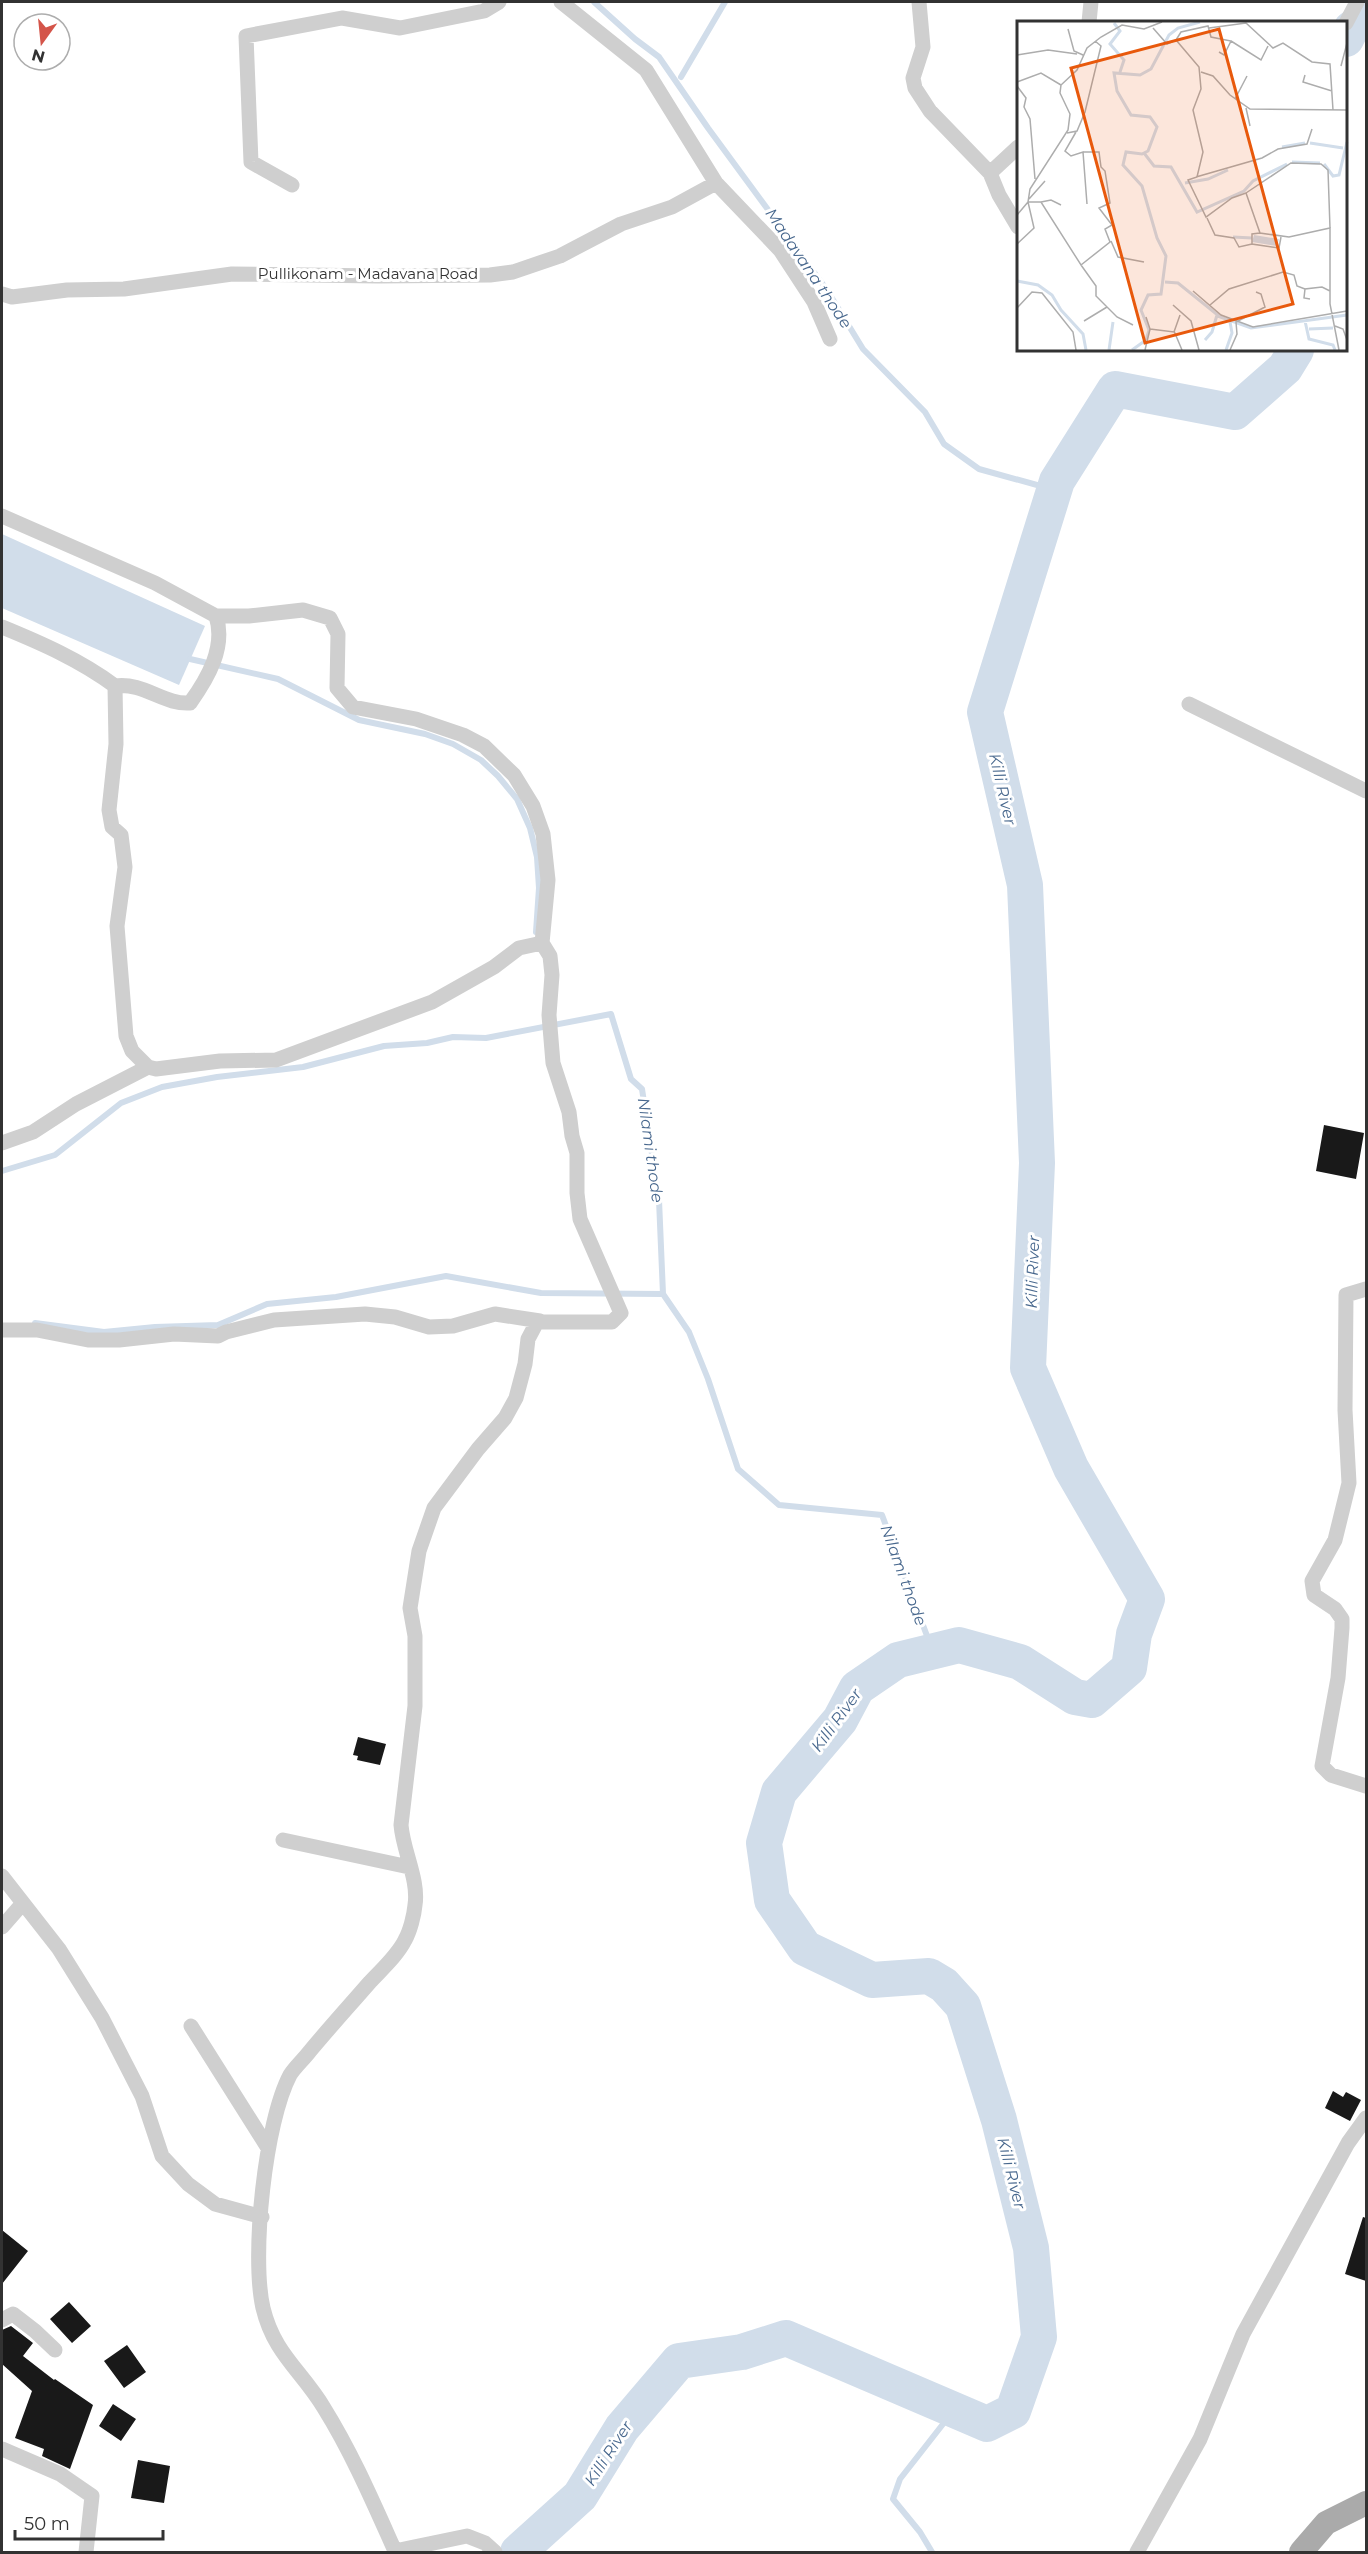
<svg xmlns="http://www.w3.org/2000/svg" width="1368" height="2554" font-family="Montserrat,sans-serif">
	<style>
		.water { fill: #d1ddea }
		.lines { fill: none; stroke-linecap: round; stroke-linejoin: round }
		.stream { stroke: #d1ddea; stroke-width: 6 }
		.river { stroke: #d1ddea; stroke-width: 36 }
		.building { fill: #191919 }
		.street { stroke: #cfcfcf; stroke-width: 15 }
		.primary { stroke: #aaa; stroke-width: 24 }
		.labels { text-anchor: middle; stroke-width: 6; stroke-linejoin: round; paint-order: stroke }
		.street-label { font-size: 15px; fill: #323232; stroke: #fff }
		.water-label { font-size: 16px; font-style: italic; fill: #47678d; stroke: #fff }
		.inset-river { fill: none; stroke: #d1ddea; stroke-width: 3 }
		.inset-road { fill: none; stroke: #adadad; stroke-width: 1.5 }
		.view { fill: #e8590c; fill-opacity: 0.15; stroke: #e8590c; stroke-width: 3 }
		.inset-edge { fill: none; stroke: #323232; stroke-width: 3 }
	</style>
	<rect width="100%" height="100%" fill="#fff"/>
	<path class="water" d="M 2,534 L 205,626 L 179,685 L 2,608 Z"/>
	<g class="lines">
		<path class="stream" d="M 594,2 L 635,39 L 659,57 L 708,128 L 827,290 L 863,349 L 925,412 L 944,444 L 979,469 L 1055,490
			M 681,77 L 725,2
			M 190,659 L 278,679 L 359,720 L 425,734 L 453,744 L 481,760 L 498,776 L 517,799 L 530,828 L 537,857 L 539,888 L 536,932
			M 2,1171 L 55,1155 L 121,1103 L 162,1087 L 217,1077 L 303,1067 L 384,1046 L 427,1043 L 453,1037 L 486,1038 L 611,1014 L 631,1079 L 642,1089 L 659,1200 L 663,1294 L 689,1332 L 708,1379 L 738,1469 L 779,1505 L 882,1515 L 933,1652
			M 35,1323 L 104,1332 L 155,1327 L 218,1325 L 267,1304 L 336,1297 L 446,1276 L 541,1293 L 663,1294
			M 932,2552 L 920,2532 L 893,2499 L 900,2479 L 954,2410"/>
		<path class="river" d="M 1346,39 L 1351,29 L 1366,18
			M 518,2552 L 580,2496 L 622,2428 L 679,2361 L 742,2352 L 786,2338 L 987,2424 L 1013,2411 L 1039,2337 L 1031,2248 L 999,2120 L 963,2006 L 944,1985 L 929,1976 L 872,1980 L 805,1948 L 772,1900 L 764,1843 L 779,1792 L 840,1720 L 857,1688 L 898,1660 L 959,1645 L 1020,1662 L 1075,1697 L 1092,1700 L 1129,1668 L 1134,1634 L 1147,1599 L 1071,1468 L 1028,1368 L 1037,1163 L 1025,885 L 985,712 L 1057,481 L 1115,389 L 1235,412 L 1285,368 L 1296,350"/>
	</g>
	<path class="building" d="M 1324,1125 L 1364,1133 L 1356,1179 L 1316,1171 Z
		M 358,1737 L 386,1744 L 380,1765 L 357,1760 L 358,1756 L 353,1755 Z
		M 1333,2091 L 1343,2097 L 1346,2092 L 1361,2100 L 1350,2121 L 1325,2108 Z
		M 1363,2217 L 1366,2218 L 1366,2281 L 1345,2274 Z
		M 2,2230 L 28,2251 L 2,2284 Z
		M 69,2302 L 91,2326 L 72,2343 L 50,2319 Z
		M 11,2326 L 33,2343 L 23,2356 L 54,2380 L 55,2379 L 93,2405 L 70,2469 L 42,2456 L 44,2449 L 15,2438 L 32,2391 L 2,2364 L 2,2330 Z
		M 127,2345 L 146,2372 L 124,2388 L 104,2361 Z
		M 113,2404 L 136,2419 L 121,2441 L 99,2426 Z
		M 138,2460 L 170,2466 L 164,2503 L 131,2498 Z"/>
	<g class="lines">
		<path class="street" d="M 561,2 L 646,70 L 716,183 L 780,250 L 814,302 L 830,339
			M 919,2 L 923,47 L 913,78 L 915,88 L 930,111 L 990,173 L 999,195 L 1018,227
			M 1089,22 L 1091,2
			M 1346,23 L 1357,2
			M 990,173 L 1018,147
			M 292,185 L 251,162 L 246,36 L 342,18 L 400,28 L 484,11 L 499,2
			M 2,294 L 12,297 L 67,290 L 124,289 L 232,274 L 378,276 L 490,275 L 513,272 L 560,256 L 621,224 L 672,207 L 716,183
			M 2,516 L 155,583 L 216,616 C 226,647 208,678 190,703 C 164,705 144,682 115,686
			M 216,616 L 249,616 L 303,610 L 330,618 L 338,634 L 337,688 L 353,707 L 416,719 L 463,735 L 484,746 L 514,775 L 533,806 L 543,834 L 548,880 L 542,943
			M 2,627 C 41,643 80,660 115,686 L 116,744 L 109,810 L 112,827 L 121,835 L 125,867 L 117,926 L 126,1036 L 132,1051 L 148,1067 L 156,1069 L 220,1061 L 276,1060 L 432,1002 L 494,967 L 519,948 L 542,943 L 550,956 L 552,975 L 549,1015 L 553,1063 L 569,1112 L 572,1136 L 577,1153 L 577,1193 L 580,1219 L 621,1313 L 612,1322 L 537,1322 L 528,1339 L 525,1364 L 516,1398 L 505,1418 L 478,1449 L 434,1508 L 419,1551 L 410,1608 L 415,1636 L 415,1706 L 401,1825 C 403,1851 419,1880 415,1905 C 414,1916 410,1931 405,1940 C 397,1956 382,1969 370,1982 C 350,2005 330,2027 310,2051 C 304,2059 295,2067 290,2075 C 265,2122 251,2256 263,2308 C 274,2354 302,2371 324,2408 C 352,2453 373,2502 395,2551 L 467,2536 L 485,2543 L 495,2552
			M 1189,704 L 1366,791
			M 2,1143 L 33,1132 L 76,1104 L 148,1067
			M 1366,1289 L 1346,1295 L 1345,1410 L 1349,1483 L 1335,1540 L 1312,1581 L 1314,1595 L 1335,1609 L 1342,1619 L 1342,1628 L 1338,1678 L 1322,1766 L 1331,1775 L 1366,1786
			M 2,1330 L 37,1330 L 88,1340 L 119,1340 L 174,1334 L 218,1336 L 226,1332 L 274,1320 L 365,1314 L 395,1317 L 429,1327 L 453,1326 L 495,1314 L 540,1321
			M 283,1840 L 409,1867
			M 2,1876 L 59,1949 L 102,2018 L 142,2096 L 162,2156 L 188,2184 L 215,2204 L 262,2217
			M 2,1927 L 23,1903
			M 191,2026 L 268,2148
			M 2,2320 L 13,2314 L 35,2331 L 55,2350
			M 2,2449 L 60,2474 L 92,2496 L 86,2552
			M 1137,2552 L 1200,2439 L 1243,2334 L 1348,2143 L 1366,2118"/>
		<path class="primary" d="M 1301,2552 L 1326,2523 L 1366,2503"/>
	</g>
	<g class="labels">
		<g class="street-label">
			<text x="368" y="279">Pullikonam - Madavana Road</text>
		</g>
		<g class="water-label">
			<text transform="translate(809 268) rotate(56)" y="6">Madavana thode</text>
			<text transform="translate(1003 789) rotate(77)" y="6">Killi River</text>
			<text transform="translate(651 1150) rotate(82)" y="6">Nilami thode</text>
			<text transform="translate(1032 1272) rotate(-88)" y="6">Killi River</text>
			<text transform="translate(904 1575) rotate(70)" y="6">Nilami thode</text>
			<text transform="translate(836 1720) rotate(-54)" y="6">Killi River</text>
			<text transform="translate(1012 2173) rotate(76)" y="6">Killi River</text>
			<text transform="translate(608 2453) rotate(-57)" y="6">Killi River</text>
		</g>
	</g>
	<g transform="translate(1017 21)">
		<rect width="330" height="330" fill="#fff"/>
		<path d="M 237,214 L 262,218 L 260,225 L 235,221 Z" fill="#d1ddea"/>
		<path class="inset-river" d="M 97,2 L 103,10 L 93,23 L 107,39 L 103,51M 293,122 L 326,127M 265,126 L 288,122M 127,132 L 137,145 L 154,146 L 180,191 L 227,170 L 236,160 L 270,143M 275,141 L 303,142M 307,143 L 316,155 L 322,154 L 330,121M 168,162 L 191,158 L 211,149M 216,216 L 235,217M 0,260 L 21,264 L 35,274 L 44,289 L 66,313 L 69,329M 148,261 L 161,262 L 203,296 L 234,307 L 330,294M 288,300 L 292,318 L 316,324 L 318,329M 292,308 L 316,307M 188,319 L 195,311 L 200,294M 92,329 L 96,301M 115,329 L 129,319 L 132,309 L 124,289 L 131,274 L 144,273 L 149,235 L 140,217 L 125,165 L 106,144 L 109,131 L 125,133 L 131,130 L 140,106 L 133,96 L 114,94 L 100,70 L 97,52 L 123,54 L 134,48 L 152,14 L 161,7 L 183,1M 209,329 L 215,312 L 213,301"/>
		<path class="inset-road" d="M 136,7 L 150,23 L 159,19 L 182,46 L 184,68 L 176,89 L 186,131 L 180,156 L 171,159 L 189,196 L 215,177 L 229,172 L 243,212 L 272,216 L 313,207 L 313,283 L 322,329M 192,7 L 229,2 L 256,27 L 266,22 L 295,41 L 313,43 L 316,89M 51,8 L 57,30 L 66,34M 159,19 L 164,11 L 191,5 L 194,16 L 214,20 L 207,34 L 202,31M 214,20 L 244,39 L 251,25M 0,34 L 31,29 L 60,33M 324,45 L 330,22M 184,51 L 196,55 L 213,74 L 233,88 L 330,89M 288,54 L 286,61 L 315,70M 0,61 L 24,52 L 44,64M 0,65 L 9,77 L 7,86 L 13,98 L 18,158M 218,78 L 230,55M 229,87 L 233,105M 59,111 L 48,130 L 54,135 L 66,131 L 70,183M 50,112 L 60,110 L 68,91 L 84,25 L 78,20M 179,156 L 245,137 L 261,128 L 290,123 L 295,108M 229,172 L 274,142 L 304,143 L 311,149 L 313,207M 12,178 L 28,160M 24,181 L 34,179 L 44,184M 0,194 L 11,181 L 24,181 L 64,244 L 93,221 L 88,208 L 95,204 L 82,187 L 93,182 L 88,150 L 84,146 L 82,131 L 66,131M 190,197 L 198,214 L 217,217 L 222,226 L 235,223M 243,212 L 235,213 L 235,223 L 262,227 L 264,216M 94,220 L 101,236 L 127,241M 0,223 L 17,207 L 11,181 L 13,168 L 51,109 L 53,93 L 43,72 L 44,64 L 60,49 L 70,27 L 84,16 L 105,4 L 127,8 L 145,1M 64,244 L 79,265 L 79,275 L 100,296 L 116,304M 176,270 L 204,294 L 236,306 L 330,290M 293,278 L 287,277 L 288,268 L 305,266 L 313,270M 156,284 L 174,300 L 182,329M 193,284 L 212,268 L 266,251 L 277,254 L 280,265 L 288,268M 0,287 L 15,271 L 25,272 L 56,311 L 59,329M 67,300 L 90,286M 318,305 L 326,308 L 330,319M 133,308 L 157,311 L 163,294M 157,310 L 165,329M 128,329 L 133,308 L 129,296M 213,329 L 220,313 L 219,301 L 248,286 L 244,273 L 239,271"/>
		<path class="view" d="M 202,8 L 276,283 L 128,322 L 54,47 Z"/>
		<rect width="330" height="330" class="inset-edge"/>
	</g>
	<rect width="1368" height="2554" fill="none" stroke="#323232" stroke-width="6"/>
	<g transform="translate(42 42) rotate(195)"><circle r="28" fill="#ffffff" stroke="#adadad" stroke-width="1.5"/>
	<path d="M0-4.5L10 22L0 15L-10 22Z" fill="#d45449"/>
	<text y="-9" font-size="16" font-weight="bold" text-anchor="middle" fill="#323232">N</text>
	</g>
	<path d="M15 2530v9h148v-9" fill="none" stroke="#323232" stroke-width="3"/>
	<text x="24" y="2530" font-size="18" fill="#323232" stroke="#ffffff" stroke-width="4.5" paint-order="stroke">50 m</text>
</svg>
